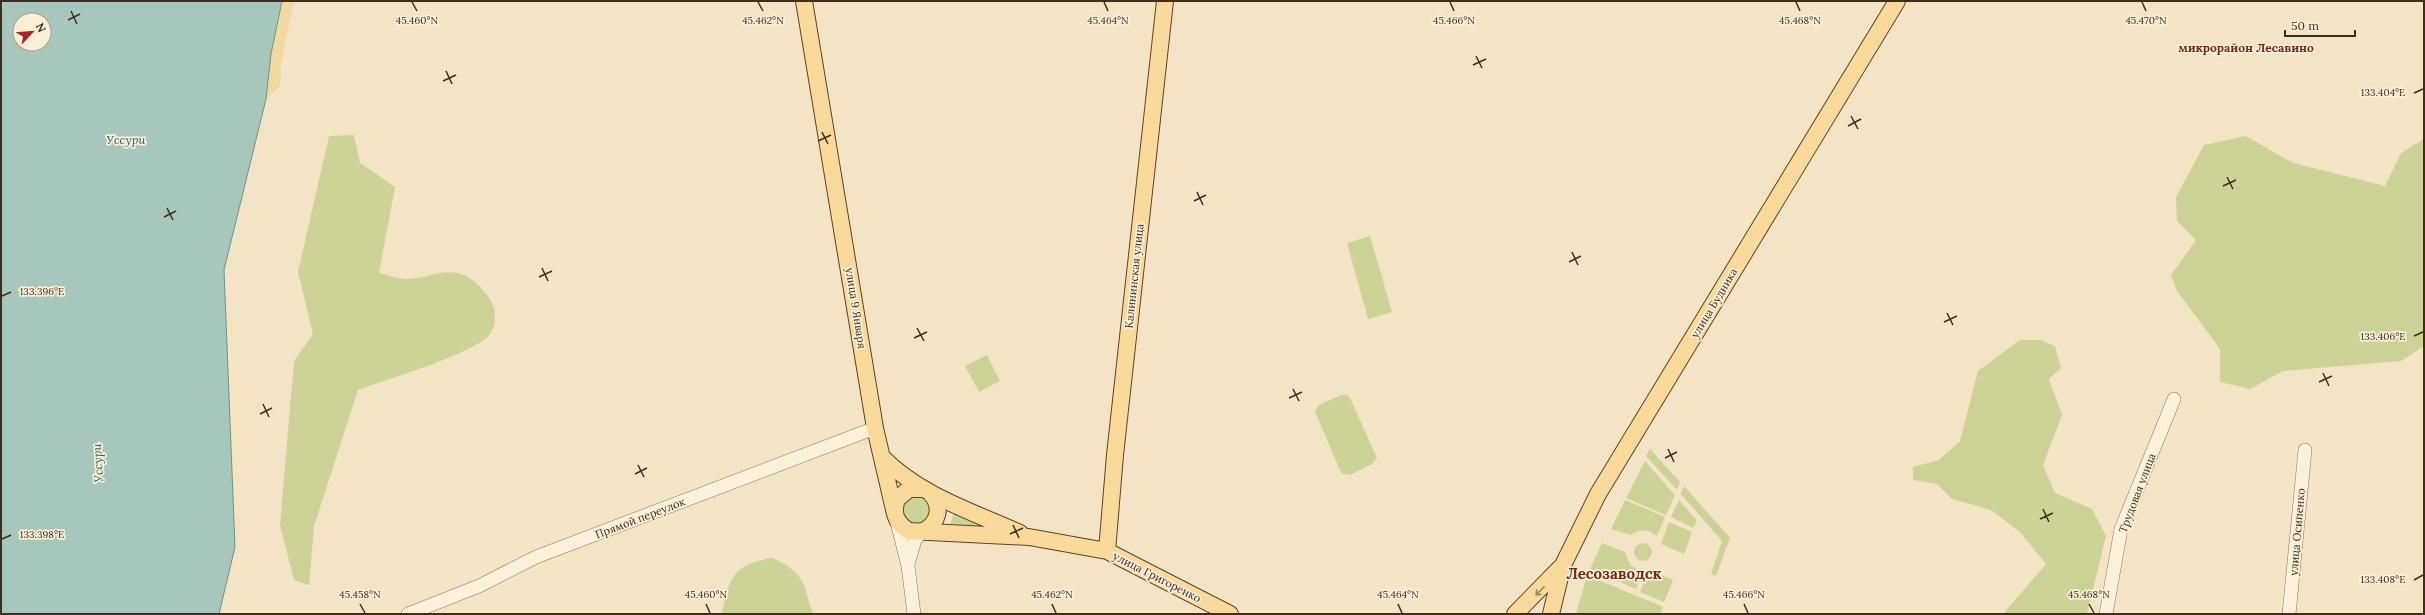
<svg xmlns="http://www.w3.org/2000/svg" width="2425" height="615" font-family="Lora,serif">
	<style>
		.green { fill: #cdd397 }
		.sand { fill: #f1daa0 }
		.water { fill: #a7c6bc; stroke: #6c968b; fill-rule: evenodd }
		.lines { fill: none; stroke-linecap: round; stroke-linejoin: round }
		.minor-casing { stroke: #917558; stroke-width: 14 }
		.major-casing { stroke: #5e432d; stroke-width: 18 }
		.minor { stroke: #fcf1da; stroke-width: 13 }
		.major { stroke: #f9da9a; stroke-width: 16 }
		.oneway { stroke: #9c845c }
		.ticks { fill: none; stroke: #3f2d1e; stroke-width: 1.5 }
		.labels { text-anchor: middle; stroke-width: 3.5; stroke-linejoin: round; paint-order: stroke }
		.street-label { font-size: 11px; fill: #3f2d1e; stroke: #f9eed6 }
		.neighbourhood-label { font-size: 12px; font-weight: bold; fill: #712918; stroke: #f9eed6 }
		.water-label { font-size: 12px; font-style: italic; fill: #2c605c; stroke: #f9eed6 }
		.district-label { font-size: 15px; font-weight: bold; fill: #712918; stroke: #f9eed6 }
		.ticks-label { font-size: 10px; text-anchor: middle; fill: #3f2d1e; stroke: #f9eed6; stroke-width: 3.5; stroke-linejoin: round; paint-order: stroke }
	</style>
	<rect width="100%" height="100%" fill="#f3e4c5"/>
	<path class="green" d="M 354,135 L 360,163 L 395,187 L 379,273 C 388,275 398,279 406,279 C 427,279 445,266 466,276 C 477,282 488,294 493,305 C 496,314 496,326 490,334 C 477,353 384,380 358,390 L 314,526 L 309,585 L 294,580 L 280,525 L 294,361 L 313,334 L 298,272 L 329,136 Z
		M 2246,136 L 2293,163 L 2385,186 L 2401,153 L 2424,139 L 2424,346 L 2401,361 L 2283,371 L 2250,389 L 2220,382 L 2220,349 L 2177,291 L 2171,275 L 2196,240 L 2177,221 L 2176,197 L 2204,145 Z
		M 1370,236 L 1392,312 L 1368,319 L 1347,243 Z
		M 2020,340 L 2041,340 L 2055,346 L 2061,368 L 2049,379 L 2062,415 L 2043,465 L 2055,493 L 2092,509 L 2106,536 L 2087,614 L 2003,614 L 2046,564 L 2020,532 L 1991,510 L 1952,499 L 1937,484 L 1913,480 L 1913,467 L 1939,460 L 1960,441 L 1978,371 Z
		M 987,355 L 1000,381 L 979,392 L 965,366 Z
		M 1341,395 L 1347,395 L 1350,398 L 1377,458 L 1372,464 L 1350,475 L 1343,474 L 1340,470 L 1315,412 L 1319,405 Z
		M 1650,449 L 1680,482 L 1677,490 L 1646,456 Z
		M 1645,461 L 1675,495 L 1666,515 L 1626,498 Z
		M 1684,486 L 1730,538 L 1716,576 L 1711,574 L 1722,541 L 1681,494 Z
		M902 509a14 14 0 1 1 28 0a14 14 0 1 1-28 0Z
		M 1625,500 L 1665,517 L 1657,536 C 1648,529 1640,529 1631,535 L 1611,529 Z
		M 1679,500 L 1697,521 L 1693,528 L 1671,517 Z
		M 954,512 L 997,531 L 950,526 Z
		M 1669,522 L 1692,532 L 1684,554 L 1661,544 Z
		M1634 552a9 9 0 1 1 18 0a9 9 0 1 1-18 0Z
		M 1602,543 L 1625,552 L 1631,566 L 1643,571 L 1636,589 L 1590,569 Z
		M 772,558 C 805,572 803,583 813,614 L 722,614 C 729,579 732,564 772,558 Z
		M 1649,570 L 1673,580 L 1664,602 L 1640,592 Z
		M 1587,575 L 1663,607 L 1660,614 L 1576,614 Z"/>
	<path class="sand" d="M 282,1 L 294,1 L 281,63 L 280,86 L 266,99 L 271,54 Z"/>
	<path class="water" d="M 1,1 L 282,1 L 271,54 L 266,99 L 224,270 L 235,547 L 219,614 L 1,614 ZM 20,20 L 44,20 L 44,44 L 20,44 Z"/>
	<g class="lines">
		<g class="minor-casing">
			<path id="minor" d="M 896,518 L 908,566 L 914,614
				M 908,564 L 915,540 L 923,531
				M 408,614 L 479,586 L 536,557 L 875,428
				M 2106,614 L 2121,529 L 2174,399
				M 2289,614 L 2305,450"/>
		</g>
		<g class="major-casing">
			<path id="major" d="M 804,1 L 875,428 L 895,514
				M 882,457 C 919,495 973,512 1020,533
				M 924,489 L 909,489 L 897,499 C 892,513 896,523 909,531 L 1029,537 L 1107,551 L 1230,614
				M 923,531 C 938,524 943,507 931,494
				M 1107,551 L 1115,455 L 1165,1
				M 1515,614 L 1560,568
				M 1551,614 L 1563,565 L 1598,494 L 1897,1"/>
		</g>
		<use href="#minor" class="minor"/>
		<use href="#major" class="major"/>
	</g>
	<defs><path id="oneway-shaft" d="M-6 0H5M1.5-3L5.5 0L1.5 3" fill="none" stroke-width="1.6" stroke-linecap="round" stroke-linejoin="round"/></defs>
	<use class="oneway" href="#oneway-shaft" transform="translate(1540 591) rotate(135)"/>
	<path class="ticks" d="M 412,2 L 417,11M 758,2 L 763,11M 1104,2 L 1108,11M 1450,2 L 1454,11M 1796,2 L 1800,11M 2142,2 L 2146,11M 71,11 L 77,24M 68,20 L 80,14M 1476,56 L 1482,68M 1473,65 L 1486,59M 446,71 L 452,84M 443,81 L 456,75M 2414,93 L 2423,89M 1851,116 L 1858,129M 1848,126 L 1861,119M 822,132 L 828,144M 818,141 L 831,135M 2227,177 L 2233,189M 2223,186 L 2236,180M 1197,192 L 1203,205M 1194,201 L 1206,195M 167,208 L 173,220M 164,217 L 176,211M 1572,252 L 1578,265M 1569,262 L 1581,256M 542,268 L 548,281M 539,277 L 552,271M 2,296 L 11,292M 1947,313 L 1953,325M 1944,322 L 1957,316M 917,328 L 924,341M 2414,336 L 2423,332M 914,338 L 927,332M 2323,373 L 2329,386M 2319,382 L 2332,376M 1293,389 L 1299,401M 1289,398 L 1302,392M 263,404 L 269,417M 260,414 L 272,408M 1668,449 L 1674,462M 1665,458 L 1677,452M 638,465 L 644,477M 635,474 L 647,468M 2043,509 L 2049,522M 2040,519 L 2053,513M 1013,525 L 1019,538M 1010,534 L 1023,528M 2,539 L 11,535M 2414,580 L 2423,575M 360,604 L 365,613M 706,604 L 710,613M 1052,604 L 1056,613M 1398,604 L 1402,613M 1744,604 L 1748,613M 2089,604 L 2094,613"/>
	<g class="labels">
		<g class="street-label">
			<text transform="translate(1134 276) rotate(-84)" y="4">Калининская улица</text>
			<text transform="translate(1714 303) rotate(-59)" y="4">улица Будника</text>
			<text transform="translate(856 308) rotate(81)" y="4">улица 9 Января</text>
			<text transform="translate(2137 493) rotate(-69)" y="4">Трудовая улица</text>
			<text transform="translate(640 518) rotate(-21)" y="4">Прямой переулок</text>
			<text transform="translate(2297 532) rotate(-85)" y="4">улица Осипенко</text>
			<text transform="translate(1157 577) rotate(27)" y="4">улица Григоренко</text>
		</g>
		<g class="neighbourhood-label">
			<text x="2246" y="52">микрорайон Лесавино</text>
		</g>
		<g class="water-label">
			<text x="126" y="144">Уссури</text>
			<text transform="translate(98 463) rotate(-93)" y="4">Уссури</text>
		</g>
		<g class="district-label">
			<text x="1614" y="579">Лесозаводск</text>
		</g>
	</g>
	<g class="ticks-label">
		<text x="417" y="24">45.460°N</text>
		<text x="763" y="24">45.462°N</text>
		<text x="1800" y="24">45.468°N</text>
		<text x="2146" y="24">45.470°N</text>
		<text x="1108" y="24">45.464°N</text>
		<text x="1454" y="24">45.466°N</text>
		<text x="2383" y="96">133.404°E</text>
		<text x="42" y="295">133.396°E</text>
		<text x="2383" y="340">133.406°E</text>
		<text x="42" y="538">133.398°E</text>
		<text x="2383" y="583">133.408°E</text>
		<text x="360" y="598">45.458°N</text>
		<text x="706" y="598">45.460°N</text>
		<text x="1052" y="598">45.462°N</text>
		<text x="1398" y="598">45.464°N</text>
		<text x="1744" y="598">45.466°N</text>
		<text x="2089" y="598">45.468°N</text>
	</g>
	<rect width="2425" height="615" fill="none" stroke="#3f2d1e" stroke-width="4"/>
	<g transform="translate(32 32) rotate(64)"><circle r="19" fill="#f9eed6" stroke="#afa18c"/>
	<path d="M0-3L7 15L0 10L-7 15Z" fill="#a72125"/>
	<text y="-6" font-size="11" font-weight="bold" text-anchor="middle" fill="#3f2d1e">N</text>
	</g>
	<path d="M2285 30v6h70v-6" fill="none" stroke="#3f2d1e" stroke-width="2"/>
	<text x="2291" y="30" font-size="12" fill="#3f2d1e" stroke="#f9eed6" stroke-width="3" paint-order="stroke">50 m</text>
</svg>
